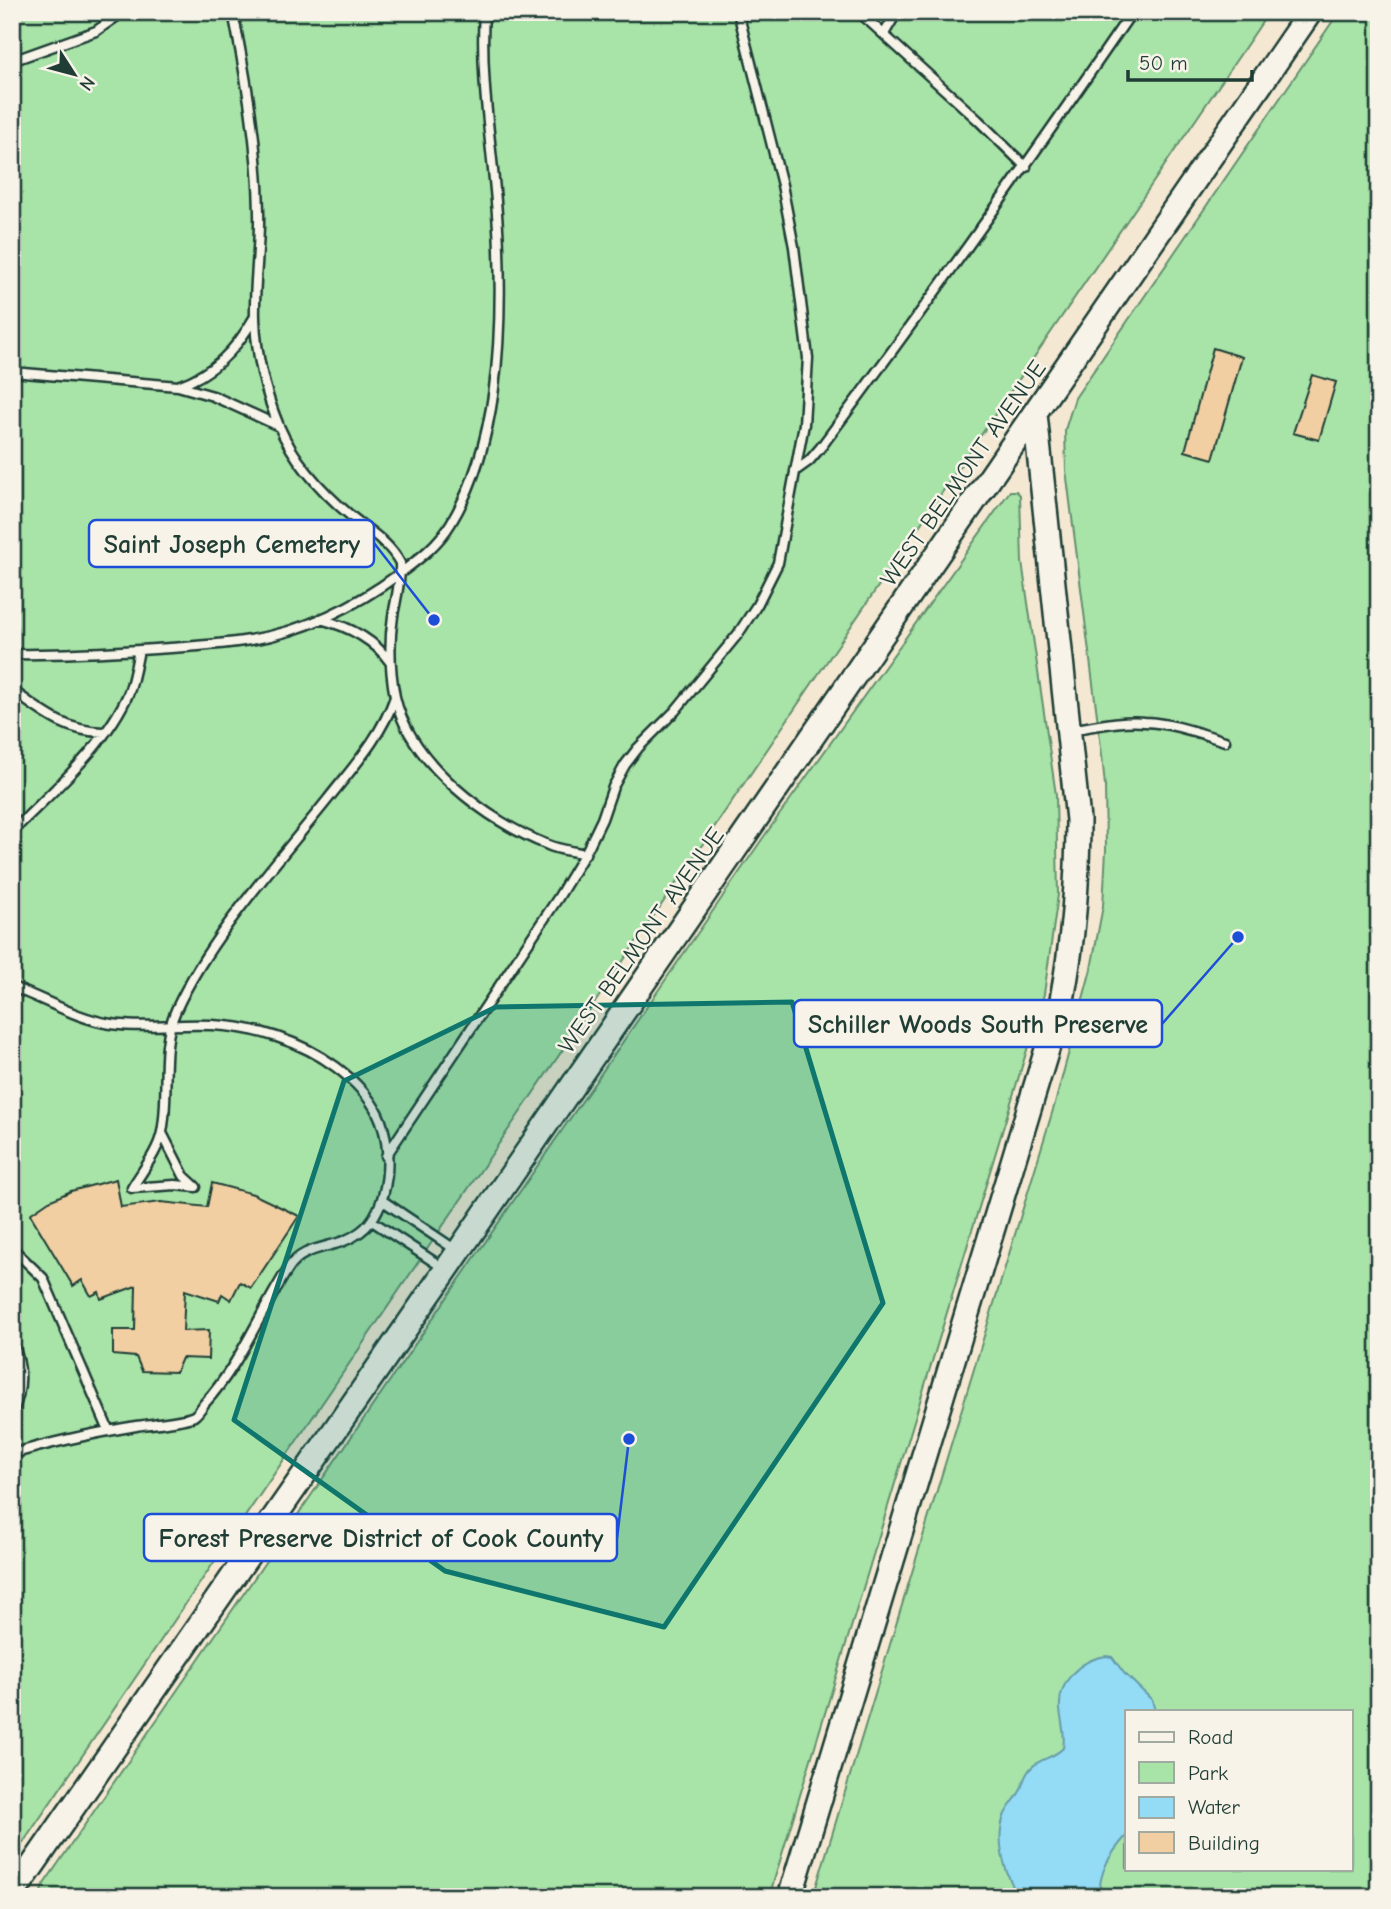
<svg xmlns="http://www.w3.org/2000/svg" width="1391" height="1909" font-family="'Comic Neue',sans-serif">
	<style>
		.green { fill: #a8e3a8; stroke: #64906e; stroke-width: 2; fill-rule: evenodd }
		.water { fill: #94dbf6; stroke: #659ca8; stroke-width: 2 }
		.building { fill: #f1cfa2; stroke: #1f3d34; stroke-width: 2 }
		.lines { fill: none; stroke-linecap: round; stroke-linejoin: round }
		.lane-casing { stroke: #1f3d34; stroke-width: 13 }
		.secondary-casing { stroke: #1f3d34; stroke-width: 28 }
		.lane { stroke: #f7f3e8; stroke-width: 8 }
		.secondary { stroke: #f7f3e8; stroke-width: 23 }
		.marked { fill: #0f766e; fill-opacity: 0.2; stroke: #0f766e; stroke-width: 5; stroke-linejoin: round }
		.labels { text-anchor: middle; stroke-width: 5; stroke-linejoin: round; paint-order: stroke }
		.street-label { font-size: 24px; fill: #1f3d34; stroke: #f7f3e8 }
		.leader { fill: none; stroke: #1d4ed8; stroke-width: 2.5 }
		.callout-dot { fill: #1d4ed8; stroke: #f7f3e8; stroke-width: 2.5 }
		.callout { fill: #f7f3e8; stroke: #1d4ed8; stroke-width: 2.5 }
		.callout-label { font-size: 26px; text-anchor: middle; font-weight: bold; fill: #1f3d34 }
	</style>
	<rect width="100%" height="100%" fill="#f5e8d3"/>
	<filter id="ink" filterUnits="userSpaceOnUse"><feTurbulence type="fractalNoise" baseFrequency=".0143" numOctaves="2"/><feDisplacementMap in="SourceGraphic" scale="14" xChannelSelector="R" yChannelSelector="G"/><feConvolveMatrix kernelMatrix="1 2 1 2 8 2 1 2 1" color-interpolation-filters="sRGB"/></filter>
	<g filter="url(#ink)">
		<path class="green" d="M 12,12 L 1269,12 L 12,1859 Z
			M 1339,12 L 1379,12 L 1379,1897 L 813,1897 L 1056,1100 L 1091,969 L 1103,906 L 1106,850 L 1105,786 L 1102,755 L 1066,470 L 1065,430 L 1075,398 ZM 1127,1711 L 1351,1711 L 1351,1869 L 1127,1869 Z
			M 1010,491 L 1016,491 L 1020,495 L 1022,562 L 1056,795 L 1058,895 L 1044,994 L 769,1897 L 39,1897 L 44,1884 L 765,835 Z"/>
		<path class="water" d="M 1106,1656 L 1112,1657 L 1124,1673 L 1152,1700 L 1155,1711 L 1127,1711 L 1127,1835 C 1110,1854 1099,1871 1099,1897 L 1019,1897 C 1005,1875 994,1839 1005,1814 C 1009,1806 1016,1799 1020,1791 C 1024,1782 1024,1774 1032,1767 C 1041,1758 1054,1758 1063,1748 C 1066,1734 1061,1723 1060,1709 C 1058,1682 1079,1660 1106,1656 Z"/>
		<path class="building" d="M 1213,348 L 1242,357 L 1213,459 L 1185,451 Z
			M 1312,375 L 1336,382 L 1319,440 L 1293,433 Z
			M 116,1179 L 121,1207 L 161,1202 L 207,1207 L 212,1183 L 253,1194 L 299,1216 L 251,1288 L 240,1282 L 231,1300 L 222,1294 L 219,1301 L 185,1290 L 183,1331 L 209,1330 L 208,1359 L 182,1358 L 176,1372 L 142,1371 L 136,1357 L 113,1355 L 113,1330 L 135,1330 L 136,1286 L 101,1299 L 99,1292 L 91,1296 L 82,1280 L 73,1286 L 30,1214 L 49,1201 L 71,1191 Z"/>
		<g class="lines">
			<g class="lane-casing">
				<path id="lane" d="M 233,12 C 246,78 258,145 259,212 C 260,247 254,283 255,318 C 256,354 265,392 279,426 C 295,463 321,491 351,516 C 369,531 389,542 400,563 C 401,581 396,599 393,616 C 389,642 390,671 395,697 C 410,763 488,822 548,845 C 559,850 573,851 585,854
					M 859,12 L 978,120 L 1026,167
					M 884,34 L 897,12
					M 12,61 L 96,31 L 123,12
					M 12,372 L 178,386 L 213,396 L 279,426
					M 178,386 C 213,374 236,350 254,318
					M 795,471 L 809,461 L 821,447 C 928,304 1031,159 1132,12
					M 320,619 C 347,626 373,638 390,662
					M 12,654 C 60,655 108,652 155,649 C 187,647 219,645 250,640 C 303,632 356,606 399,574 C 419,559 438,545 451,523 C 498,445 502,338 499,250 C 497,170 479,92 484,12
					M 12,690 C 42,712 67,733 106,732
					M 1070,730 C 1095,726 1120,720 1145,722 C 1172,723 1199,733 1225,741
					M 12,832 C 52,791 107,745 129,692 C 134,678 136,664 139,650
					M 12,987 C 45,999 77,1019 111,1024 C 145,1029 178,1023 212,1025 C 255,1027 301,1041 336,1067 C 352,1079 369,1096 378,1114 C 394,1147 391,1210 360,1232 C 336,1251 305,1242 288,1269 C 259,1314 240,1365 204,1404 C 202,1407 197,1414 194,1416 C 185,1421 148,1424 136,1426 C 95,1433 52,1442 12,1454
					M 162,1133 L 184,1176 L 196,1187 L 175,1185 L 132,1188 C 142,1171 158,1152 162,1132 C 170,1092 159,1048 176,1010 C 210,936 277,863 328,799 C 354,766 381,737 395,697
					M 386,1156 L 558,898 L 588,848 L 602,819 L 613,787 L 625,765 L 638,748 L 675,711 L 738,634 L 757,605 L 778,563 L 804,424 L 808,358 L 794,247 L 782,185 L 738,12
					M 383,1201 L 456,1250
					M 372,1221 L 445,1269
					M 12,1248 L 43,1278 L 109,1431
					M 12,1342 C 23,1365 23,1390 12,1413"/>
			</g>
			<g class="secondary-casing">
				<path id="secondary" d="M 12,1895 L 446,1270 L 1310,12
					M 790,1897 L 1062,1000 C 1073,940 1078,881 1078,820 L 1035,414"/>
			</g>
			<use href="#lane" class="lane"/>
			<use href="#secondary" class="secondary"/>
		</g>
	</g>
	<path class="marked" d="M 792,1002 L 883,1303 L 664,1627 L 445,1571 L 234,1420 L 344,1081 L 496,1007 Z"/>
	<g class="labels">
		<g class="street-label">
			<text transform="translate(963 473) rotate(-55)" y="8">WEST BELMONT AVENUE</text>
			<text transform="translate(641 940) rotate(-55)" y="8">WEST BELMONT AVENUE</text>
		</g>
	</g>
	<path class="leader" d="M434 620L374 543M1238 937L1162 1024M629 1439L617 1538"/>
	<g class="callout-dot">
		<circle cx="434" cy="620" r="7"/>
		<circle cx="1238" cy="937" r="7"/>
		<circle cx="629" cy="1439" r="7"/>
	</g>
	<g class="callout">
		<rect x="89" y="520" width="285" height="47" rx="7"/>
		<rect x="794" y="1000" width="368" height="47" rx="7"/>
		<rect x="144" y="1514" width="473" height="47" rx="7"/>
	</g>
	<g class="callout-label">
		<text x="232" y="553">Saint Joseph Cemetery</text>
		<text x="978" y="1033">Schiller Woods South Preserve</text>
		<text x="381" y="1547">Forest Preserve District of Cook County</text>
	</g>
	<rect width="1391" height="1909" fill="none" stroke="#f7f3e8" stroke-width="42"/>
	<rect x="21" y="21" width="1349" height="1867" fill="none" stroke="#1f3d34" stroke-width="2.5" filter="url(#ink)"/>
	<rect x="1125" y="1710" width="228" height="161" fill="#f7f3e8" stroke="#a1aaa0" stroke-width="2"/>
	<rect x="1139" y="1732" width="35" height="10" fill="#f7f3e8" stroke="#a1aaa0" stroke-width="2"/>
	<text x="1188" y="1744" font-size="21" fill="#1f3d34">Road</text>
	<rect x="1139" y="1762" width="35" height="21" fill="#a8e3a8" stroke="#a1aaa0" stroke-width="2"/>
	<text x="1188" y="1780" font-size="21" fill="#1f3d34">Park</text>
	<rect x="1139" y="1797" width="35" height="21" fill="#94dbf6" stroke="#a1aaa0" stroke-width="2"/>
	<text x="1188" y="1814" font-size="21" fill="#1f3d34">Water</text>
	<rect x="1139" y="1832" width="35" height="21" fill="#f1cfa2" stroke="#a1aaa0" stroke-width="2"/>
	<text x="1188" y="1850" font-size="21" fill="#1f3d34">Building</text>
	<g transform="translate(74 74) rotate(126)" stroke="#f7f3e8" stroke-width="5" paint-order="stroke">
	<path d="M0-5L12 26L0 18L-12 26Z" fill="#1f3d34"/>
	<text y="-10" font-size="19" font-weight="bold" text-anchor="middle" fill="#1f3d34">N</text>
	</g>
	<path d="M1128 70v10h124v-10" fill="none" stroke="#1f3d34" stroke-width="3.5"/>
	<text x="1139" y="70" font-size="21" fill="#1f3d34" stroke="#f7f3e8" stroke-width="5" paint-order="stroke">50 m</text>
</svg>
